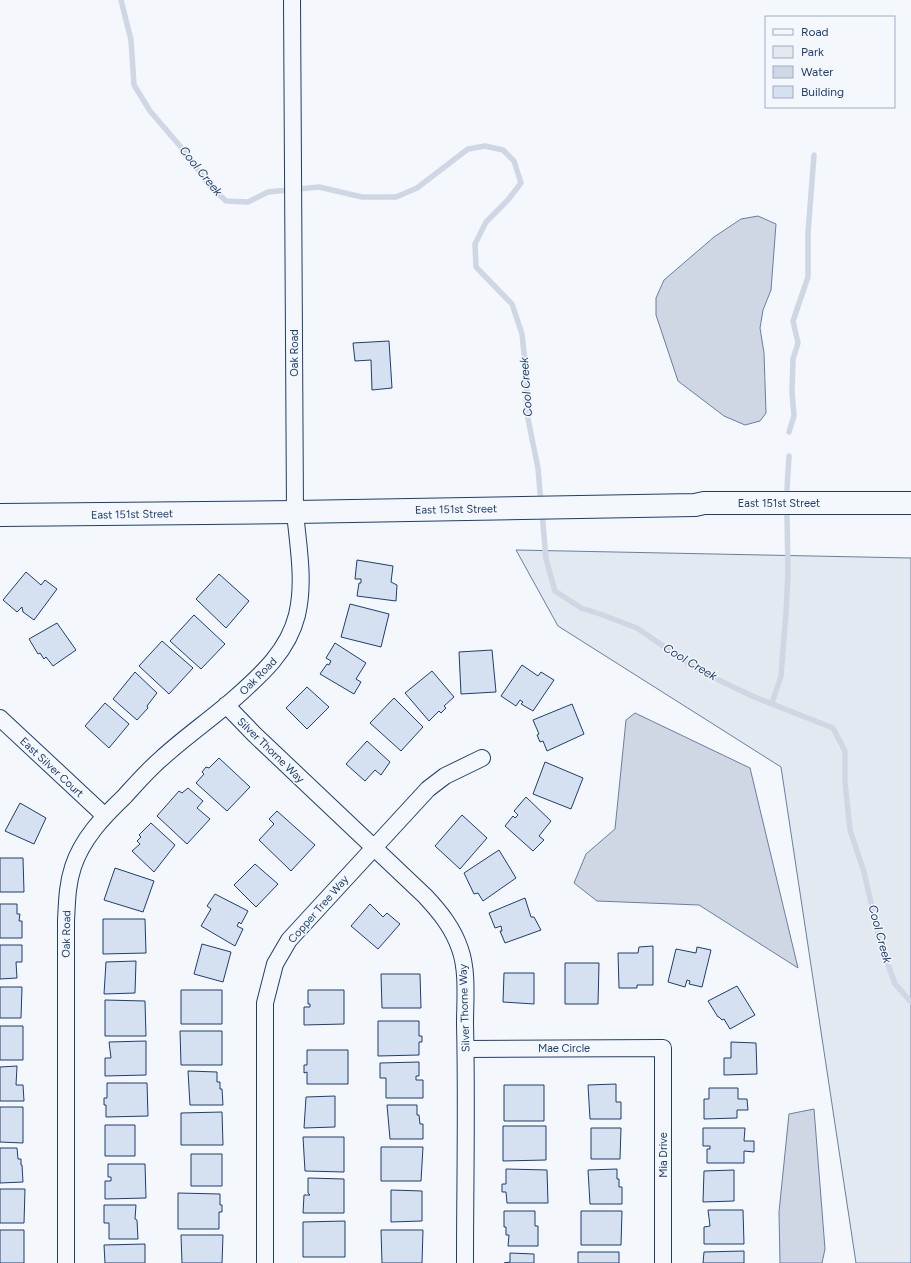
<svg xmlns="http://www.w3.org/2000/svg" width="911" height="1263" font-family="Figtree,sans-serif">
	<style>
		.green { fill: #e3e9f0; stroke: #687fa3 }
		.water { fill: #cfd7e4; stroke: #687fa3 }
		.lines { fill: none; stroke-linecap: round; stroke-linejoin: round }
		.stream { stroke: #cfd7e4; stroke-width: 5.5 }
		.building { fill: #d5e0f0; stroke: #1d3f73 }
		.street-casing { stroke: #1d3f73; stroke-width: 18 }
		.secondary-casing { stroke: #1d3f73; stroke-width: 24 }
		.street { stroke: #f4f7fb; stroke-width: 16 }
		.secondary { stroke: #f4f7fb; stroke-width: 22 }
		.labels { text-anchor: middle; stroke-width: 3; stroke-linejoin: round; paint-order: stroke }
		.street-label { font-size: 11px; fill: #1d3f73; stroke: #f4f7fb }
		.water-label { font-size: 12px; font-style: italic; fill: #1d3f73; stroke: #f4f7fb }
	</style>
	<rect width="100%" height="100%" fill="#f4f7fb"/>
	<path class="green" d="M 516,550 L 911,558 L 911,1263 L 856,1263 L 781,767 L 558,626 Z"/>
	<path class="water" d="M 758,216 L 776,224 L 771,290 L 763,310 L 760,328 L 764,353 L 766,413 L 760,421 L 745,425 L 724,416 L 678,381 L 656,315 L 656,298 L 664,280 L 714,237 L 741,219 Z
		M 635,713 L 750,768 L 798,968 L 699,905 L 597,901 L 574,883 L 586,854 L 615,829 L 626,720 Z
		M 814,1109 L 825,1249 L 822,1263 L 780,1263 L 779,1212 L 789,1114 Z"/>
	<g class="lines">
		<path class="stream" d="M 121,0 L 131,40 L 134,85 L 150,111 L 186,153 L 209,185 L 226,201 L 248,202 L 268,192 L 319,187 L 362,197 L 396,197 L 417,188 L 468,149 L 485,146 L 503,150 L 514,161 L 521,183 L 507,201 L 486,222 L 475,244 L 476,267 L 512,304 L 522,334 L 527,381 L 526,409 L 538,468 L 541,504
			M 789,432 L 794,416 L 792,392 L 793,359 L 798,343 L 793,321 L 808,277 L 808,233 L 814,155
			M 787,489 L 789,456
			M 542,512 L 546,559 L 555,591 L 581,608 L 600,614 L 637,628 L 698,670 L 752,696 L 833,728 L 845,751 L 845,782 L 850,830 L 864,872 L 880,942 L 895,984 L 911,1002
			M 772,703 L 781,676 L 786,612 L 788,574 L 787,515"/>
	</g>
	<path class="building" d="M 389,341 L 392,388 L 372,390 L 371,360 L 355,361 L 353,343 Z
		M 357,560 L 393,566 L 391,582 L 397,585 L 396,601 L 357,596 L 359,583 L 361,583 L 361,579 L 355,579 Z
		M 26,572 L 41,585 L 45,580 L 57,589 L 34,620 L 23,612 L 22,607 L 17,612 L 3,600 Z
		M 219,574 L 249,601 L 226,628 L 196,599 Z
		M 350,604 L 389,614 L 381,647 L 341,637 Z
		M 194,615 L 225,644 L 201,669 L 170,641 Z
		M 57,623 L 76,650 L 53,666 L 46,657 L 44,659 L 40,653 L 38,654 L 29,639 Z
		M 162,641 L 193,668 L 169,694 L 139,666 Z
		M 335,643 L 366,663 L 356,679 L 361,682 L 354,694 L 320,674 L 327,664 L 329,665 L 331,661 L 326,658 Z
		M 492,650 L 496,692 L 461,694 L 459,652 Z
		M 522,665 L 538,676 L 541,672 L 554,680 L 533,711 L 521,704 L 523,702 L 520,700 L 516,706 L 501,696 Z
		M 432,671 L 454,697 L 444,706 L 446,708 L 441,713 L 439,711 L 429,721 L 405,693 Z
		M 135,672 L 157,693 L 147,706 L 148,708 L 137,720 L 113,699 Z
		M 307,687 L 329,707 L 307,729 L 286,708 Z
		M 394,698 L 423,727 L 401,751 L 370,723 Z
		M 105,703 L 129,724 L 109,748 L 85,726 Z
		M 572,704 L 584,734 L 547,751 L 543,741 L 540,742 L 537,735 L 539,734 L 533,720 Z
		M 367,741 L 390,762 L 381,775 L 375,770 L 365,781 L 346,764 Z
		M 219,758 L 250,787 L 227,811 L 196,783 L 204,774 L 202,772 L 206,767 L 209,768 Z
		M 545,762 L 583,778 L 571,809 L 533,794 Z
		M 188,788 L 203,801 L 197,808 L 210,819 L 187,844 L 157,816 L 179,791 L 182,793 Z
		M 526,797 L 551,821 L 539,836 L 544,840 L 533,851 L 505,826 L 513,816 L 515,818 L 518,815 L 514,811 Z
		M 20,803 L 46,818 L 34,844 L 5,831 Z
		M 277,811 L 315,845 L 291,871 L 259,840 L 274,824 L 269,819 Z
		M 462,815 L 487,838 L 460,869 L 435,846 Z
		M 151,823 L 175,845 L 154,872 L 132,851 L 140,844 L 137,841 L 141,837 L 139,835 Z
		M 499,850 L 516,878 L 483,901 L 478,893 L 474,894 L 464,873 Z
		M 0,858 L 23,858 L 24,892 L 0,892 Z
		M 255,864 L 278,884 L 256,907 L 234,885 Z
		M 115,868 L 154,881 L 143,912 L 104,900 Z
		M 215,894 L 248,911 L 241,924 L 239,922 L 237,926 L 243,929 L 235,946 L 201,926 L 211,909 L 207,906 Z
		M 525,898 L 531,917 L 534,917 L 541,930 L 505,943 L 500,931 L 502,931 L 501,926 L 495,928 L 489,913 Z
		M 0,904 L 17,904 L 17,914 L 20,914 L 19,921 L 22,921 L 22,938 L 0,938 Z
		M 370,904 L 383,917 L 387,913 L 400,924 L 378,949 L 351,926 Z
		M 103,919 L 145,919 L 146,953 L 103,954 Z
		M 202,944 L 231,952 L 223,982 L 194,974 Z
		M 0,945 L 22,945 L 22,962 L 16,962 L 17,978 L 0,979 Z
		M 653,946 L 653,985 L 637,985 L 637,988 L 619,988 L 618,953 L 638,953 L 639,947 Z
		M 697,947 L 711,950 L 702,987 L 689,984 L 690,981 L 687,980 L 685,987 L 668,982 L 676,949 L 696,953 Z
		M 136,961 L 135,993 L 104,994 L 106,962 Z
		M 565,963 L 599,963 L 598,1004 L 565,1004 Z
		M 504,973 L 534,973 L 534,1004 L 503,1002 Z
		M 381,974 L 420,974 L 421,1008 L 382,1008 Z
		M 737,986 L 755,1015 L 730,1029 L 724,1019 L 722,1020 L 719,1017 L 718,1017 L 708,1001 Z
		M 0,987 L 22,987 L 21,1018 L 0,1018 Z
		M 181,990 L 222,990 L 222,1024 L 181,1024 Z
		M 308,990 L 344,990 L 344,1024 L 304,1025 L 304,1007 L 310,1007 L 310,1004 L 308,1004 Z
		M 105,1000 L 145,1001 L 146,1036 L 105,1036 Z
		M 378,1021 L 419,1021 L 419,1036 L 422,1036 L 422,1042 L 419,1042 L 419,1055 L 378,1056 Z
		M 0,1026 L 23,1026 L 23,1060 L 0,1060 Z
		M 180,1031 L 222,1031 L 222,1065 L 181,1065 Z
		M 146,1041 L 146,1075 L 105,1076 L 105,1058 L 111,1058 L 109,1042 Z
		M 731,1042 L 756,1043 L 757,1074 L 724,1075 L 724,1058 L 731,1058 Z
		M 307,1050 L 348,1050 L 348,1084 L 307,1084 L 307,1072 L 304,1073 L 304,1065 L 307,1065 Z
		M 419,1062 L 419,1076 L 416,1076 L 416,1080 L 423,1080 L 423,1098 L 386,1098 L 386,1078 L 380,1078 L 380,1063 Z
		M 17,1066 L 16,1085 L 23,1085 L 24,1101 L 0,1101 L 0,1067 Z
		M 188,1071 L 217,1072 L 217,1082 L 220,1082 L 220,1089 L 222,1089 L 223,1105 L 190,1105 Z
		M 107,1083 L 147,1083 L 148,1116 L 106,1117 L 106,1105 L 104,1105 L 104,1098 L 107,1098 Z
		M 616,1084 L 616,1102 L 621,1102 L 621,1119 L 590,1119 L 588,1085 Z
		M 504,1085 L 544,1085 L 544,1121 L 504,1121 Z
		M 709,1088 L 738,1088 L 738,1099 L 747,1099 L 748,1110 L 737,1110 L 737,1118 L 704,1119 L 704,1099 L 709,1099 Z
		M 335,1096 L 335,1127 L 304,1128 L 306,1097 Z
		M 387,1105 L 417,1105 L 417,1115 L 419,1115 L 420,1124 L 423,1124 L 423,1139 L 390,1139 Z
		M 0,1107 L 23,1107 L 23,1143 L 0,1142 Z
		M 222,1112 L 223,1145 L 181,1145 L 181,1113 Z
		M 105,1125 L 135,1125 L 135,1156 L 105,1156 Z
		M 503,1126 L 546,1126 L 546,1160 L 503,1161 Z
		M 591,1128 L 621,1128 L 620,1159 L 591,1159 Z
		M 703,1128 L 745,1128 L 744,1141 L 754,1141 L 754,1152 L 744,1151 L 744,1163 L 707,1163 L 707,1149 L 710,1149 L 710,1146 L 703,1146 Z
		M 303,1137 L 344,1137 L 344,1172 L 305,1171 Z
		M 381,1147 L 423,1147 L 421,1181 L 381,1181 Z
		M 0,1148 L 17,1148 L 18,1159 L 21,1159 L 21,1165 L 22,1165 L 23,1182 L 0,1183 Z
		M 191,1154 L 222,1154 L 222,1186 L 191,1186 Z
		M 108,1164 L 145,1164 L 146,1198 L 105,1199 L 105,1181 L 111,1181 L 111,1177 L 108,1177 Z
		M 506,1169 L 547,1170 L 548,1203 L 507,1203 L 506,1192 L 502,1192 L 502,1184 L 506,1184 Z
		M 617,1169 L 617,1179 L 619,1179 L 619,1187 L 622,1187 L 622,1204 L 590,1204 L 588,1170 Z
		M 734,1170 L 734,1201 L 703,1202 L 704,1171 Z
		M 308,1178 L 344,1179 L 344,1213 L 303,1213 L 304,1195 L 310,1195 L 308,1193 Z
		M 0,1189 L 25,1189 L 24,1223 L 0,1223 Z
		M 391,1190 L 422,1191 L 422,1221 L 391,1222 Z
		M 178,1193 L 220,1194 L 220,1205 L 222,1205 L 222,1212 L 219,1212 L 219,1229 L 178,1229 Z
		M 104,1205 L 136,1205 L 135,1219 L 137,1220 L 138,1239 L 109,1239 L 109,1223 L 104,1223 Z
		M 708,1210 L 743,1210 L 744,1244 L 704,1244 L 704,1227 L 710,1226 Z
		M 504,1211 L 535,1211 L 535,1226 L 538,1226 L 538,1246 L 508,1246 L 509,1235 L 506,1235 L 506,1227 L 504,1227 Z
		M 581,1211 L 622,1211 L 621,1245 L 581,1245 Z
		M 345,1221 L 345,1257 L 303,1257 L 303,1222 Z
		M 0,1230 L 24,1230 L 24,1263 L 0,1263 Z
		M 381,1230 L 423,1230 L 422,1263 L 382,1263 Z
		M 181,1235 L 223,1235 L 222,1263 L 182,1263 Z
		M 145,1244 L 145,1263 L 105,1263 L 104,1245 Z
		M 744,1251 L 744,1263 L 703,1263 L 704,1252 Z
		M 578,1252 L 619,1252 L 619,1263 L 578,1263 Z
		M 510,1253 L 534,1254 L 534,1263 L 504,1263 L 510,1262 Z"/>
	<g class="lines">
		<g class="street-casing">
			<path id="street" d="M 226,705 L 254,734 L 425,896 C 440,912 453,928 460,949 C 468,971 465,1001 465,1024 C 467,1104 465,1183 465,1263
				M 0,718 L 105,816
				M 466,1049 L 663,1048 L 663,1263
				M 66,1263 L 66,921 C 67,903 67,885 73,867 C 82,839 103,817 124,797 C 136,784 148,770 162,758 C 185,737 211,719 235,698 C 262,674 288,651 297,615 C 305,581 298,546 295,512 L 292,0
				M 265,1263 L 265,1003 L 275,964 L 289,940 L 428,789 L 445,776 L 482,758"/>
		</g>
		<g class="secondary-casing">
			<path id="secondary" d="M 0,515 L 295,512 L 695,505 L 704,503 L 911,503"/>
		</g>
		<use href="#street" class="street"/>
		<use href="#secondary" class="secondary"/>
	</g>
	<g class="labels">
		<g class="street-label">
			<text transform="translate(294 353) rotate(-90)" y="4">Oak Road</text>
			<text x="779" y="507">East 151st Street</text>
			<text transform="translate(456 509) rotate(-1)" y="4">East 151st Street</text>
			<text transform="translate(132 514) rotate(-1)" y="4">East 151st Street</text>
			<text transform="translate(258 676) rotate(-45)" y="4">Oak Road</text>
			<text transform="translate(271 750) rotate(44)" y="4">Silver Thorne Way</text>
			<text transform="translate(52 767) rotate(43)" y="4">East Silver Court</text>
			<text transform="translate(318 909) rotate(-49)" y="4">Copper Tree Way</text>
			<text transform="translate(66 934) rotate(-89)" y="4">Oak Road</text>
			<text transform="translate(464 1008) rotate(-92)" y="4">Silver Thorne Way</text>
			<text x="564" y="1052">Mae Circle</text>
			<text transform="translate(663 1155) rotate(-90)" y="4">Mia Drive</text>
		</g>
		<g class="water-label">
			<text transform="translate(201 171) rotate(51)" y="4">Cool Creek</text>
			<text transform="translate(526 387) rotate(-94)" y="4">Cool Creek</text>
			<text transform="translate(690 662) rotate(31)" y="4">Cool Creek</text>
			<text transform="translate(880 934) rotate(75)" y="4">Cool Creek</text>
		</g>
	</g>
	<rect x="765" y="16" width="130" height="92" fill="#f4f7fb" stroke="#9eadc5"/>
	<rect x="773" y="29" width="20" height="6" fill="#f4f7fb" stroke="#9eadc5"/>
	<text x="801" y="36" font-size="12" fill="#1d3f73">Road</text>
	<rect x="773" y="46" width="20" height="12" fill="#e3e9f0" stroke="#9eadc5"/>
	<text x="801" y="56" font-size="12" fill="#1d3f73">Park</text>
	<rect x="773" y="66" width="20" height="12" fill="#cfd7e4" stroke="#9eadc5"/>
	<text x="801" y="76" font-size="12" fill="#1d3f73">Water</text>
	<rect x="773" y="86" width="20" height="12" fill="#d5e0f0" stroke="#9eadc5"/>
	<text x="801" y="96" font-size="12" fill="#1d3f73">Building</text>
</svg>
